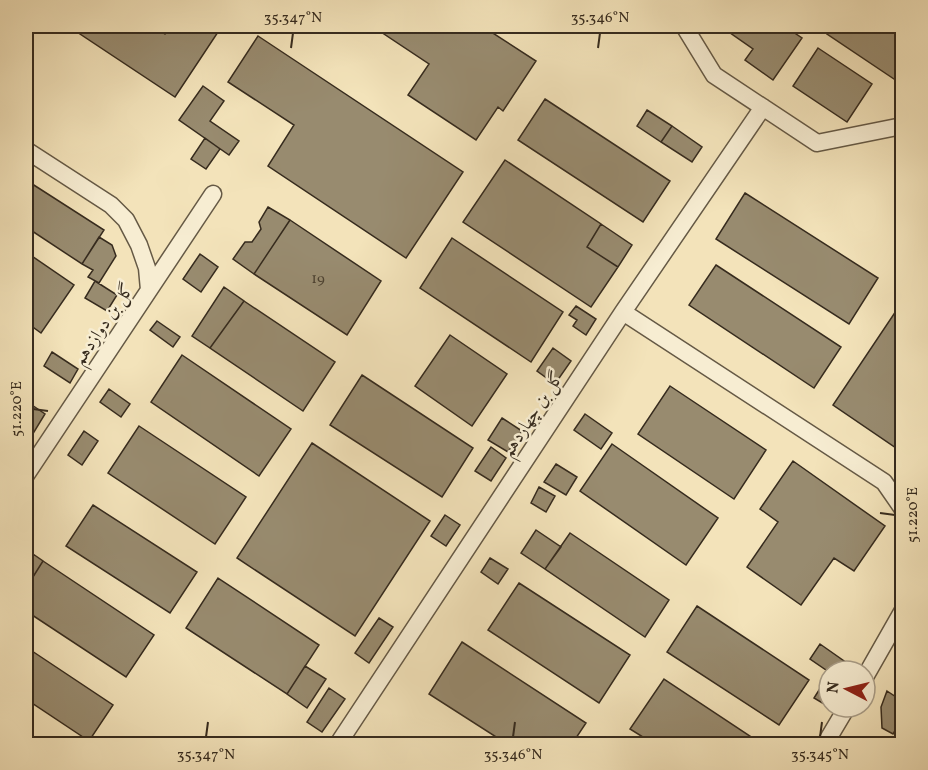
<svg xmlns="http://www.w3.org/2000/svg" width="928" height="770" font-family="Vollkorn,Amiri,serif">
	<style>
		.building { fill: #988b6f; stroke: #362b1e; stroke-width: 1.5 }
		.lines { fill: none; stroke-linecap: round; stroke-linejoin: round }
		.street-casing { stroke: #655945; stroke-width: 19 }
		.street { stroke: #f7edd2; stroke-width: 16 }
		.ticks { fill: none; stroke: #362b1e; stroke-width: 2 }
		.labels { text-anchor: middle; stroke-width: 5; stroke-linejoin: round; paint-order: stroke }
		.number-label { font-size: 15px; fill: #4e4332 }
		.street-label { font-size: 18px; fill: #362b1e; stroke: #f7edd2 }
		.neatline { fill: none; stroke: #362b1e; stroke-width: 2 }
		.ticks-label { font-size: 15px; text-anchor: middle; fill: #362b1e }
	</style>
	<rect width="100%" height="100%" fill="#f3e3ba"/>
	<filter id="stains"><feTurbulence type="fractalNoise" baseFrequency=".00333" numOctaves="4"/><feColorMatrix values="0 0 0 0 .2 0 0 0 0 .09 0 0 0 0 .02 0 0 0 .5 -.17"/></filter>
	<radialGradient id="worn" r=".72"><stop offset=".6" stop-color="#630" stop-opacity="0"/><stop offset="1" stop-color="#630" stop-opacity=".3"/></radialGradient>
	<path class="building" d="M 68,26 L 152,26 L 165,34 L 171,26 L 222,26 L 175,97 Z
		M 376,26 L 482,26 L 536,61 L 503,111 L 498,107 L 476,140 L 408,95 L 429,64 L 375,28 Z
		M 729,26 L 784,26 L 802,38 L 773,80 L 745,60 L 753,49 L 726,30 Z
		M 833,26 L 902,26 L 902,73 L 897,81 L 827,34 Z
		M 258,36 L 463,172 L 406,258 L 268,166 L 294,125 L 228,82 Z
		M 818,48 L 872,84 L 847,122 L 793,86 Z
		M 203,86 L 224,101 L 210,121 L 239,141 L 229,155 L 179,120 Z
		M 545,99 L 670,181 L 643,222 L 518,140 Z
		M 647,110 L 672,126 L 661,142 L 637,126 Z
		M 672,126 L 702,147 L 692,162 L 661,142 Z
		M 205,138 L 220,149 L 206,169 L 191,159 Z
		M 505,160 L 601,224 L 587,247 L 618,267 L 591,307 L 463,222 Z
		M 26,180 L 104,230 L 82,264 L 26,227 Z
		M 745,193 L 878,278 L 849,324 L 716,239 Z
		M 268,207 L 290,220 L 254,274 L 233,259 L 245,242 L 252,242 L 261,229 L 259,222 Z
		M 290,220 L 381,281 L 347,335 L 254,274 Z
		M 601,224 L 632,245 L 618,267 L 587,247 Z
		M 99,237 L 112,245 L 116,256 L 99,283 L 88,277 L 93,270 L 82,264 Z
		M 452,238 L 563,312 L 531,362 L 420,288 Z
		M 26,252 L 74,285 L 41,333 L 26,322 Z
		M 200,254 L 218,267 L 201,292 L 183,279 Z
		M 716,265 L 841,347 L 814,388 L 689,305 Z
		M 95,281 L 117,295 L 107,311 L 85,298 Z
		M 224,287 L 244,301 L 210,348 L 192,336 Z
		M 244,301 L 335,362 L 303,411 L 210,348 Z
		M 902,302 L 902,452 L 833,405 Z
		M 576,306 L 596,319 L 586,335 L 573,326 L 577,320 L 569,315 Z
		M 157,321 L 180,337 L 173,347 L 150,330 Z
		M 450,335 L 507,374 L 472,426 L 415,386 Z
		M 553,348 L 571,361 L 555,384 L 537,371 Z
		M 52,352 L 78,369 L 70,383 L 44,366 Z
		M 182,355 L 291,429 L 259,476 L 151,402 Z
		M 362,375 L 473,448 L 442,497 L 330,425 Z
		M 670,386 L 766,450 L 734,499 L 638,434 Z
		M 109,389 L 130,404 L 121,417 L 100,402 Z
		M 26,401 L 45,414 L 31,437 L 26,433 Z
		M 585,414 L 612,433 L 601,449 L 574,430 Z
		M 502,418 L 522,431 L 508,452 L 488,440 Z
		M 139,426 L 246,497 L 215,544 L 108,473 Z
		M 84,431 L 98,441 L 82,465 L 68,455 Z
		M 312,443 L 430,521 L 355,636 L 237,558 Z
		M 612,444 L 718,518 L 686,565 L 580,491 Z
		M 491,447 L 506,458 L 491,481 L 475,471 Z
		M 793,461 L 885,526 L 854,571 L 834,558 L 801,605 L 747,567 L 778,522 L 760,509 Z
		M 556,464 L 577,477 L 566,495 L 544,482 Z
		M 539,487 L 555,496 L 546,512 L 531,503 Z
		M 93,505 L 197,572 L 170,613 L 66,546 Z
		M 445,515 L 460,525 L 446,546 L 431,536 Z
		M 536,530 L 561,547 L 545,569 L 521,553 Z
		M 570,533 L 669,600 L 645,637 L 545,569 Z
		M 33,554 L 43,561 L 26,588 L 26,565 Z
		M 490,558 L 508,569 L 498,584 L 481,572 Z
		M 43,561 L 154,635 L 126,677 L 26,611 L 26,588 Z
		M 218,578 L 319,645 L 287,694 L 186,628 Z
		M 519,583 L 630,655 L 599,703 L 488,630 Z
		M 697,606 L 809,680 L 779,725 L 667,652 Z
		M 379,618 L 393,627 L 369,663 L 355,653 Z
		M 462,642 L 586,723 L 572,744 L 507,744 L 429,694 Z
		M 820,644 L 854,668 L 852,671 L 829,672 L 810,659 Z
		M 26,647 L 113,705 L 89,741 L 26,699 Z
		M 305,666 L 326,679 L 307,708 L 287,694 Z
		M 829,674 L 829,707 L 814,698 Z
		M 664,679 L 762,744 L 654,744 L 630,729 Z
		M 329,688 L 345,699 L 322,732 L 307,722 Z
		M 887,691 L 902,701 L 902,719 L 893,734 L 882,728 L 881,707 Z
		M 601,737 L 613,744 L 596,744 Z"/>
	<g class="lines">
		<g class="street-casing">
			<path id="street" d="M 684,26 L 714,75 L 817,143 L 902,126
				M 26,150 L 111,205 L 126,220 L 139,245 L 147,268 L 149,290
				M 623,312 L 884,482 L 902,508
				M 26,475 L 213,194
				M 865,677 L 902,612
				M 338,744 L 623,312 L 763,107
				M 825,744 L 847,707"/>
		</g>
		<use href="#street" class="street"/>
	</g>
	<path class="ticks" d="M 291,48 L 293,33M 598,48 L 600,33M 33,409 L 48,411M 880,513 L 895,515M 206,737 L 208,722M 513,737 L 515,722M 820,737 L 822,722"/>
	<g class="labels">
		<g class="number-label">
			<text x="318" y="283">19</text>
		</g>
		<g class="street-label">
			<text transform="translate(103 324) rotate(-56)" y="6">گل بن دوازدهم</text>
			<text transform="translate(532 414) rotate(-57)" y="6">گل بن چهاردهم</text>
		</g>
	</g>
	<rect width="928" height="770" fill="none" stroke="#f3e3ba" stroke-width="66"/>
	<g transform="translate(847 689) rotate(277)"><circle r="28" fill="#f7edd2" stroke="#aa9f8a" stroke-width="1.5"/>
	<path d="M0-4.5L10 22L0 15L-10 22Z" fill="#8f2418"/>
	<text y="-9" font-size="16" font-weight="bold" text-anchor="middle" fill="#362b1e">N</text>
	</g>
	<rect x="33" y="33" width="862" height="704" class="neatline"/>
	<g class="ticks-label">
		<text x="293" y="22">35.347°N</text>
		<text x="600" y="22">35.346°N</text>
		<text transform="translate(16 409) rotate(-90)" y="5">51.220°E</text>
		<text transform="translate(912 515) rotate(-90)" y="5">51.220°E</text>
		<text x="206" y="759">35.347°N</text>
		<text x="513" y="759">35.346°N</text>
		<text x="820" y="759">35.345°N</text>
	</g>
	<rect width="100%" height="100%" filter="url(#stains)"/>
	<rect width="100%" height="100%" fill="url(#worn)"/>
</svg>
